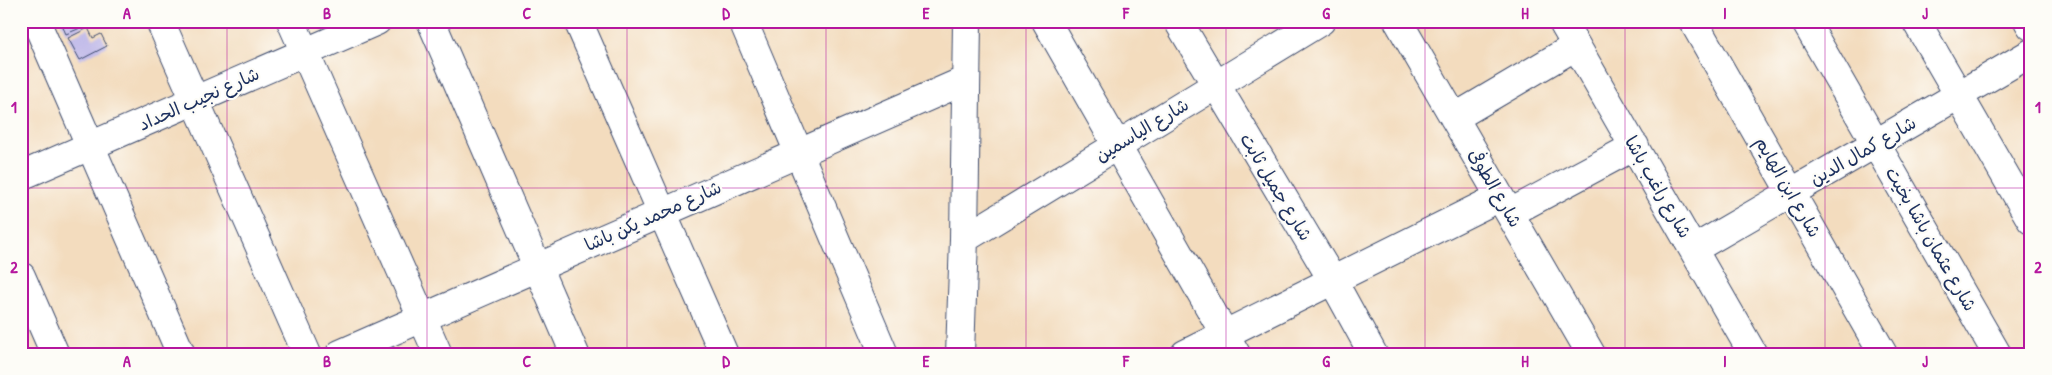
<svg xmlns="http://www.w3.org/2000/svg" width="2052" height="375" font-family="'Patrick Hand','Playpen Sans Arabic',sans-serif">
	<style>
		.building { fill: #c2bce9 }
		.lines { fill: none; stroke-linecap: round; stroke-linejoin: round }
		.minor-casing { stroke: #3b496c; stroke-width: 30 }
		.tertiary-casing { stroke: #3b496c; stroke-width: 30 }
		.minor { stroke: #fff; stroke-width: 28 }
		.tertiary { stroke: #fff; stroke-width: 28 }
		.grid { fill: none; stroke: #b5179e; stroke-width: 1; stroke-opacity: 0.55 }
		.labels { text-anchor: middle; stroke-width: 4.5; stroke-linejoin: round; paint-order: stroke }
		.street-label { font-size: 18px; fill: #1b2f5e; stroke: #fdfcf7 }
		.neatline { fill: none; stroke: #b5179e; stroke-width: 2 }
		.grid-label { font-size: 16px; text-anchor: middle; font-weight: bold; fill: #b5179e }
	</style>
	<rect width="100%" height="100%" fill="#fdfcf7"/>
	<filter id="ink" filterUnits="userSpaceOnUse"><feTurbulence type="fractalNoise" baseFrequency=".02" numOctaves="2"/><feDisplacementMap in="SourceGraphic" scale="10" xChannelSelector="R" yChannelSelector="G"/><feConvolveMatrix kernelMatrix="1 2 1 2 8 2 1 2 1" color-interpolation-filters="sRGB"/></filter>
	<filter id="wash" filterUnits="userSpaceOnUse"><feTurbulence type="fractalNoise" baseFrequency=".0096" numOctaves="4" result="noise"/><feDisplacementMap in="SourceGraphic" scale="20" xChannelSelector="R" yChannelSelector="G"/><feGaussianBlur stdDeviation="1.12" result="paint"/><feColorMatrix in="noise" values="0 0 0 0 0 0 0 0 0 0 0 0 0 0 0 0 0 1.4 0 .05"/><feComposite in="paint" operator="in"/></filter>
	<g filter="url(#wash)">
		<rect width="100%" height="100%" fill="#f3dcbe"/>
		<g id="blocks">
			<path class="building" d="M 60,21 L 97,21 L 66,34 Z
				M 88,28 L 93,38 L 101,34 L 107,46 L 80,60 L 68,38 Z"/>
		</g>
	</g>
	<g filter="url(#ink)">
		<use href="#blocks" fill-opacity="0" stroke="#3b496c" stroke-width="1"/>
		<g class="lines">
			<g class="minor-casing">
				<path id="minor" d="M 36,21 L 181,354
					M 160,21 L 307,354
					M 291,21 L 438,354
					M 431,21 L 575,354
					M 578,21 L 724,354
					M 743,21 L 884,354
					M 1046,21 L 1236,354
					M 1178,21 L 1333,281 L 1373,354
					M 1398,21 L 1591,354
					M 1693,21 L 1883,354
					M 1805,21 L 1997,354
					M 1916,21 L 2031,220
					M 2028,21 L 2031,26
					M 1454,118 L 1576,46
					M 21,176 L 377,21
					M 1510,213 L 1635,146
					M 964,239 L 1321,21
					M 1694,249 L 2031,53
					M 21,276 L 55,354
					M 340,354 L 966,80
					M 960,354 L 964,239 L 967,21
					M 1185,354 L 1500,197"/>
			</g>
			<g class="tertiary-casing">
				<path id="tertiary" d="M 1562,21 L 1753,354"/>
			</g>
			<use href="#minor" class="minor"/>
			<use href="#tertiary" class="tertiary"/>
		</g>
	</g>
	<path class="grid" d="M 227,21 L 227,354M 427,21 L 427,354M 627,21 L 627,354M 826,21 L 826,354M 1026,21 L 1026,354M 1226,21 L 1226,354M 1425,21 L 1425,354M 1625,21 L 1625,354M 1825,21 L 1825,354M 21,188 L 2031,188"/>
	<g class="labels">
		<g class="street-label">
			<text transform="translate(199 99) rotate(-24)" y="6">شارع نجيب الحداد</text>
			<text transform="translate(1142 130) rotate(-31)" y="6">شارع الياسمين</text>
			<text transform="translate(1863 151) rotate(-30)" y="6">شارع كمال الدين</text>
			<text transform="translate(1276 187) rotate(59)" y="6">شارع جميل ثابت</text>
			<text transform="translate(1658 187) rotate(60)" y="6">شارع راغب باشا</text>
			<text transform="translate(1788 187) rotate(60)" y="6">شارع ابن الهايم</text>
			<text transform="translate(1495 188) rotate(60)" y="6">شارع الطوفى</text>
			<text transform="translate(653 216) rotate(-24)" y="6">شارع محمد يكن باشا</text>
			<text transform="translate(1931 239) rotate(60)" y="6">شارع عثمان باشا بخيت</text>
		</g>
	</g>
	<rect width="2052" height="375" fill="none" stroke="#fdfcf7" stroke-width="55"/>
	<rect x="28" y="28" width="1996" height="320" class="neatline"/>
	<g class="grid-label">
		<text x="127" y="19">A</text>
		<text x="327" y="19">B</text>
		<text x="527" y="19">C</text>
		<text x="726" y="19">D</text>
		<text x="926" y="19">E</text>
		<text x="1126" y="19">F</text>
		<text x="1326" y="19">G</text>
		<text x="1525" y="19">H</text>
		<text x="1725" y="19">I</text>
		<text x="1925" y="19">J</text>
		<text x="14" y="113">1</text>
		<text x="2038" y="113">1</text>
		<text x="14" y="273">2</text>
		<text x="2038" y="273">2</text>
		<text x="127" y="367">A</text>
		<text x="327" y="367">B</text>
		<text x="527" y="367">C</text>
		<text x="726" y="367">D</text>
		<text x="926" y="367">E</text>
		<text x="1126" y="367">F</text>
		<text x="1326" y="367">G</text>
		<text x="1525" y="367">H</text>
		<text x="1725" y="367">I</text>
		<text x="1925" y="367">J</text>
	</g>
</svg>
